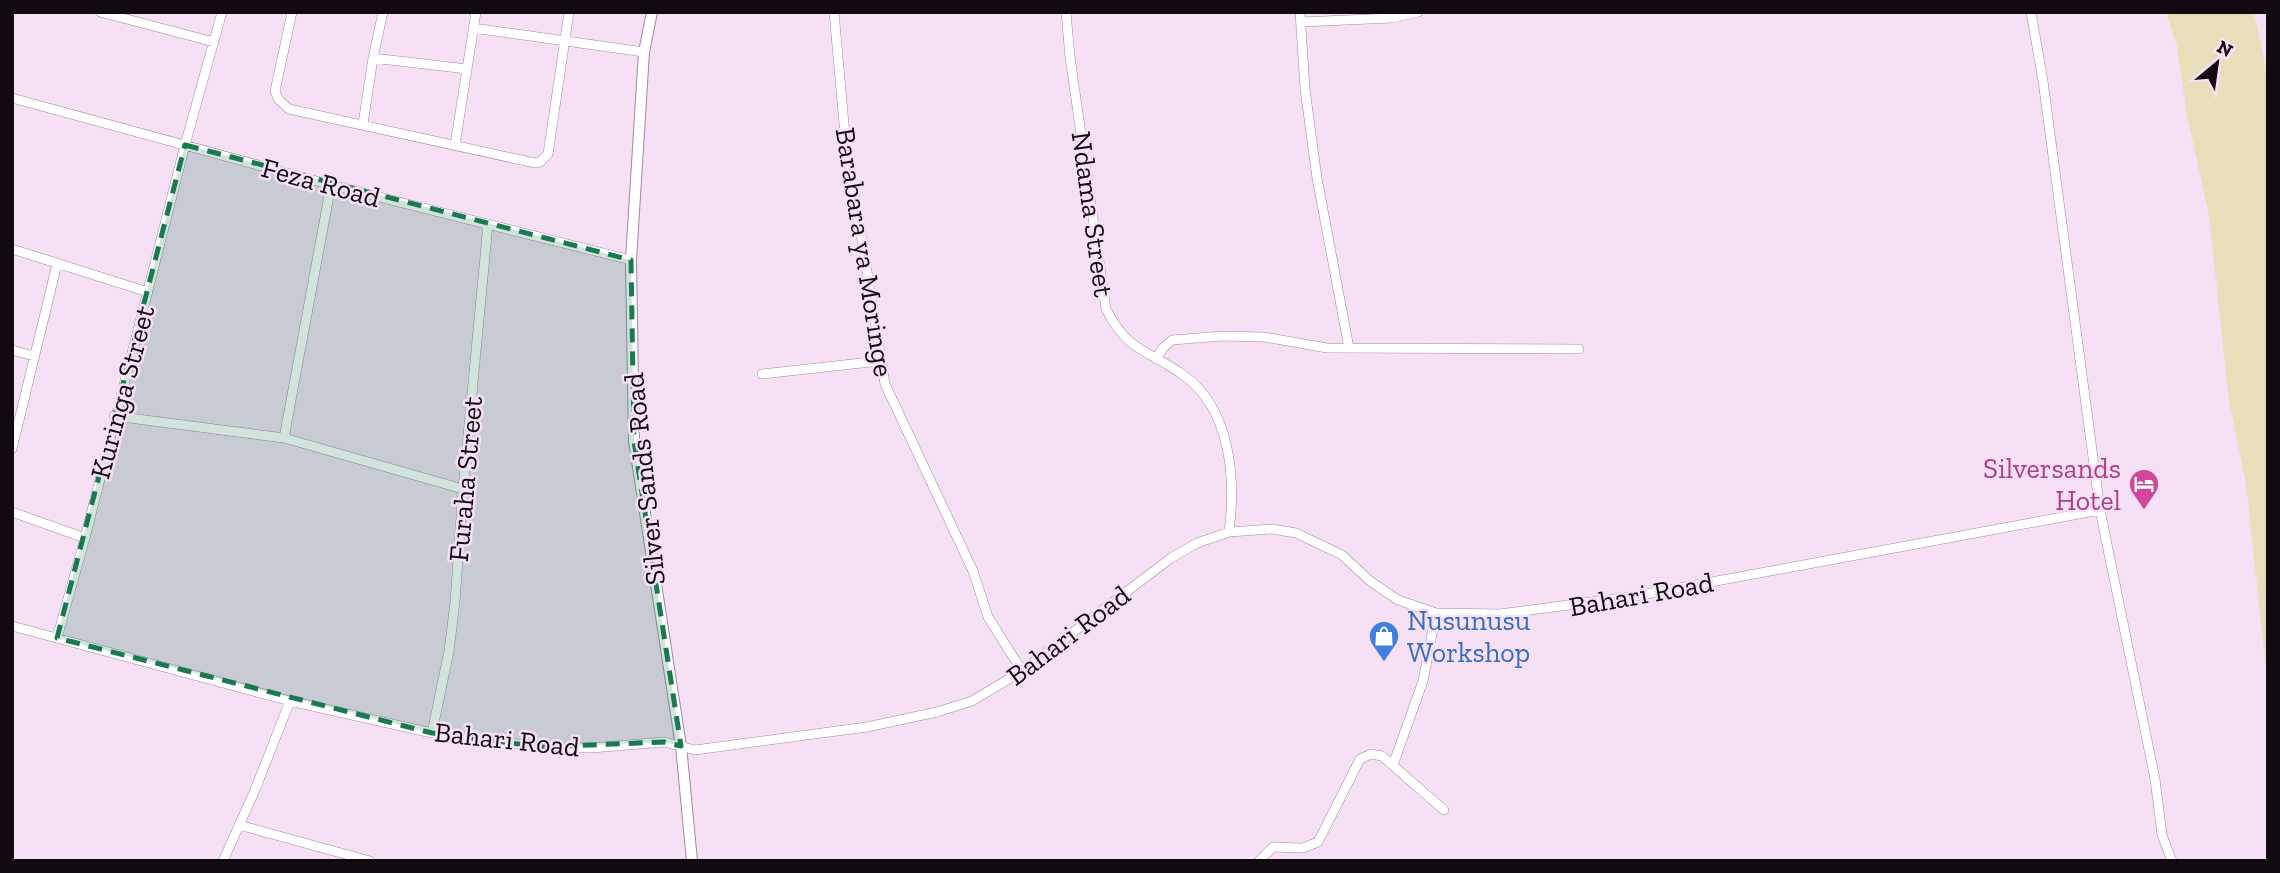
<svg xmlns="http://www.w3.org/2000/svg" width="2280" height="873" font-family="'Zilla Slab',serif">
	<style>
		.sand { fill: #e8deb9 }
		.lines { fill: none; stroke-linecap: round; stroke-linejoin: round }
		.minor-casing { stroke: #9f8b9f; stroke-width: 10 }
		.tertiary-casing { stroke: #9f8b9f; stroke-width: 12 }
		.minor { stroke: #fff; stroke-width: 9 }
		.tertiary { stroke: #fff; stroke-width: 10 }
		.marked { fill: #1b794f; fill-opacity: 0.2; stroke: #1b794f; stroke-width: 5; stroke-dasharray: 14 9; stroke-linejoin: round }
		.labels { text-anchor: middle; stroke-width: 5; stroke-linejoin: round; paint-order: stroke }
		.street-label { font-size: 28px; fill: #110a11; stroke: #f6e0f6 }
		.hotel-label { font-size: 28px; fill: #b23c85; stroke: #f6e0f6; text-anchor: end }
		.shop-label { font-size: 28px; fill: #366cbe; stroke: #f6e0f6; text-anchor: start }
	</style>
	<rect width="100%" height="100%" fill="#f6e0f6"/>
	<path class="sand" d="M 2166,12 L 2254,12 L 2268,78 L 2268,687 L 2246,484 L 2229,400 L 2209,216 L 2186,110 L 2177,46 Z"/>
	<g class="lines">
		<g class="minor-casing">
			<path id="minor" d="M 100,12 L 214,42
				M 292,12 L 275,91 L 278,99 L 289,109 L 535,163 L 540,162 L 548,154 L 569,12
				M 834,12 L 845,135 L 885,384 L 973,571 L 988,617 L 1022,671
				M 1066,12 L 1070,57 L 1106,309 C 1128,352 1146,349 1182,374 C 1231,408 1236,478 1229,532
				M 1300,12 L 1305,89 L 1317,178 L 1349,348
				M 2031,12 L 2043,81 L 2100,510 L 2155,779 L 2162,835 L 2172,861
				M 1301,22 L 1392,18 L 1418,12
				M 473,28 L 644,52
				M 373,58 L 467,69
				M 12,98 L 331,185 L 631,260
				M 363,124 L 373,58 L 383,12
				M 455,145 L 476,12
				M 12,249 L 148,292
				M 12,350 L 34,356
				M 1156,359 L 1163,348 L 1172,340 L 1223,336 L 1264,337 L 1327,348 L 1579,349
				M 762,374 L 880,361
				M 114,416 L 284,438 L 463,489
				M 284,438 L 331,185
				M 12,449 L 57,264
				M 12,512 L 85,538
				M 12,626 L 290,701 L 432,733 L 541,747 L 591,748 L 664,742 L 695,750 L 867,727 L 937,712 L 972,701 L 1022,671 L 1171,558 L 1197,543 L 1229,532 L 1272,529 L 1296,533 L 1342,555 L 1370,581 L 1398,600 L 1436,613 L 1500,614 L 1630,597 L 2100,510
				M 57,638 L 85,538 L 185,145 L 222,12
				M 432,733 L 449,651 L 455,602 L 463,489 L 488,224
				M 1393,765 L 1423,681 L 1436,613
				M 239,825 L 370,861
				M 223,861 L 255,790 L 290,701
				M 1259,861 L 1273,847 L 1303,848 L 1318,842 L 1360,759 L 1371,754 L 1382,756 L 1444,810"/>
		</g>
		<g class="tertiary-casing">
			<path id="tertiary" d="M 652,12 L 644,52 L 631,260 L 634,441 L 681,746 L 692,861"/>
		</g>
		<use href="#minor" class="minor"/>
		<use href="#tertiary" class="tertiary"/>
	</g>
	<path class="marked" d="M 185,145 L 631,260 L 634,441 L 681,746 L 664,742 L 541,747 L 432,733 L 57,638 Z"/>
	<defs>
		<g id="hotel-pin" transform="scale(1.575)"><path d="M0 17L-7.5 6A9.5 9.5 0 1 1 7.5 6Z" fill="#d1479c" stroke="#f6e0f6"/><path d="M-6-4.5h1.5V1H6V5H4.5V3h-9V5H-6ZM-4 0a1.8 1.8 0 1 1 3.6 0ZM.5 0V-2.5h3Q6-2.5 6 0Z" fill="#fff"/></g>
		<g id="shop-pin" transform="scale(1.575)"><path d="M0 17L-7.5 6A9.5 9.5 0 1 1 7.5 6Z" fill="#3f7fe0" stroke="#f6e0f6"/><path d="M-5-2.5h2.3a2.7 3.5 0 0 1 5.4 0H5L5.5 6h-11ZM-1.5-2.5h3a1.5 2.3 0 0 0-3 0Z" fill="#fff"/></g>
	</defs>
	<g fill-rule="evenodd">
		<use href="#hotel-pin" x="2144" y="484"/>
		<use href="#shop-pin" x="1384" y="636"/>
	</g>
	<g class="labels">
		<g class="street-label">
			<text transform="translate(321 182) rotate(15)" y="10">Feza Road</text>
			<text transform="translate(1093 214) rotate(82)" y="10">Ndama Street</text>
			<text transform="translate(865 252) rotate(81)" y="10">Barabara ya Moringe</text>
			<text transform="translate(122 392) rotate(-75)" y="10">Kuringa Street</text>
			<text transform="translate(465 479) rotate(-85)" y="10">Furaha Street</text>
			<text transform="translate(644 479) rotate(-96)" y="10">Silver Sands Road</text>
			<text transform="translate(1641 594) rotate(-10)" y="10">Bahari Road</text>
			<text transform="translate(1068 635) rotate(-37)" y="10">Bahari Road</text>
			<text transform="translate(507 739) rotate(6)" y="10">Bahari Road</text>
		</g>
		<g class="hotel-label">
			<text x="2121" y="478">Silversands<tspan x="2121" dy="32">Hotel</tspan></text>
		</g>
		<g class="shop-label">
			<text x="1407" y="630">Nusunusu<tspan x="1407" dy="32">Workshop</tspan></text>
		</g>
	</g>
	<rect width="2280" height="873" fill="none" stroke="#110a11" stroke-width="28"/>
	<g transform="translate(2217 63) rotate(29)" stroke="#f6e0f6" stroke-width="5" paint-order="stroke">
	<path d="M0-5L12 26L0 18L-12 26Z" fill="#110a11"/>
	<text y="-10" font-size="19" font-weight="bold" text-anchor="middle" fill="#110a11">N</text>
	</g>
</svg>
